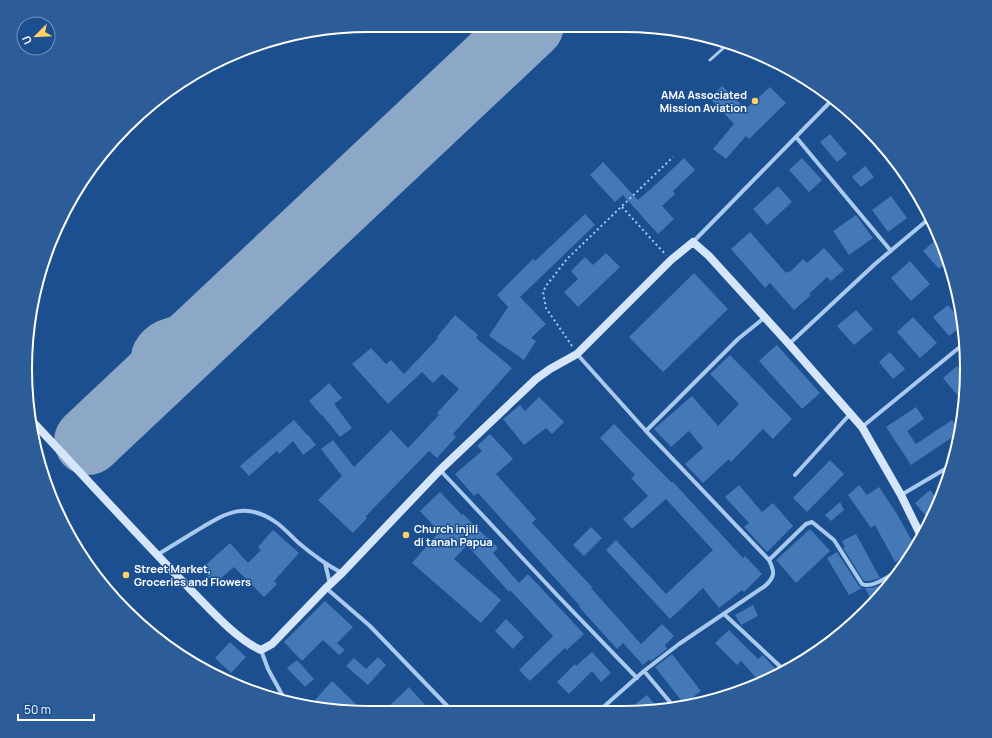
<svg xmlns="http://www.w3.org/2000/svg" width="992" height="738" font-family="Manrope,sans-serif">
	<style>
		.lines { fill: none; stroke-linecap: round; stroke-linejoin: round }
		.taxiway { stroke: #8da7c7; stroke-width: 27 }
		.runway { stroke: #8da7c7; stroke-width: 68 }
		.building { fill: #4478b7 }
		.path { stroke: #a9c9ee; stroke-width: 2; stroke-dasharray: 2 3; stroke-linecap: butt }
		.lane { stroke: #a9c9ee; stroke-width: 3 }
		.street { stroke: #a9c9ee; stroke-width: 4 }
		.secondary { stroke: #d6e6fa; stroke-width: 8 }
		.poi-dot { fill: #ffd166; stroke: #1b4f8f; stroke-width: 1.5 }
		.labels { text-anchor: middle; stroke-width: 3; stroke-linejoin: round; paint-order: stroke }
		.poi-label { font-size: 11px; font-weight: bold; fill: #fff; stroke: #1b4f8f; text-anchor: start }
		.rim { fill: none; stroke: #fff; stroke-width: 2 }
	</style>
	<rect width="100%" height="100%" fill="#1b4f8f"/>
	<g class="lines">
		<path class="taxiway" d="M 165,369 L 155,370 C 151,367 146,364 145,358 C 143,349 154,338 162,334 C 179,327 200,324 217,319"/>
		<path class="runway" d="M 88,441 L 530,25"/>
	</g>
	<path class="building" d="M 722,86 L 746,109 L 770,87 L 786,103 L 749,139 L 746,136 L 726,159 L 713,149 L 734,124 L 710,98 Z
		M 830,134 L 847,154 L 837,162 L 820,142 Z
		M 684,158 L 695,170 L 673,191 L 675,194 L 662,206 L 674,219 L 658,234 L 623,195 L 615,202 L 590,175 L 603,162 L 638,200 L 662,179 Z
		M 802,158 L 822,180 L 809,192 L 789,170 Z
		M 865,166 L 874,177 L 861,187 L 852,177 Z
		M 778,186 L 792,202 L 767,225 L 753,209 Z
		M 891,196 L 907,218 L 888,232 L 872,210 Z
		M 585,214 L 595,225 L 520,297 L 546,324 L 531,338 L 536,341 L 524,360 L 489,336 L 508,307 L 497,295 L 533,259 L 535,261 Z
		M 856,215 L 873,238 L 849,255 L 833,231 Z
		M 750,232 L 786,273 L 789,271 L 790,272 L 803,259 L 807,263 L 824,248 L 844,270 L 831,281 L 827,277 L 809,294 L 811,295 L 794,310 L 770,283 L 765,288 L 731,249 Z
		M 939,237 L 948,261 L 939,269 L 923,251 Z
		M 606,253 L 620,267 L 578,307 L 564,292 L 578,279 L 571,271 L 585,257 L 593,265 Z
		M 910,261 L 930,284 L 911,301 L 891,278 Z
		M 694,273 L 728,309 L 663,372 L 629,337 Z
		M 948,305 L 962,322 L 963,325 L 949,336 L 933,317 Z
		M 856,310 L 873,329 L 854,345 L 837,326 Z
		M 455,315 L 478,335 L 476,338 L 512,368 L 453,434 L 456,437 L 437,458 L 429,451 L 366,516 L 367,518 L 353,533 L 318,500 L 342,476 L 321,449 L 333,440 L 354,467 L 391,430 L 408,448 L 439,415 L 437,413 L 459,389 L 442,374 L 433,383 L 422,372 L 388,404 L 352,364 L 371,348 L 386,364 L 391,360 L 404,374 L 438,338 L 437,337 Z
		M 913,317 L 937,343 L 920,358 L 897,332 Z
		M 777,345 L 820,393 L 802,409 L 759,361 Z
		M 890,352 L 905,369 L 893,379 L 879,362 Z
		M 730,355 L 792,419 L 773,439 L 763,429 L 731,462 L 729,459 L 703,483 L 685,464 L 703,448 L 689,431 L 671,447 L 654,429 L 692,396 L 718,426 L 739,404 L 710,374 Z
		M 957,366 L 965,374 L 964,403 L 943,378 Z
		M 329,383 L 342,398 L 334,404 L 352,428 L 340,437 L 322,415 L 321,415 L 309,401 Z
		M 539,397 L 564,422 L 552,434 L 546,428 L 524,445 L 503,419 L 520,405 L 525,411 Z
		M 916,407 L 924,419 L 907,431 L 916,444 L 952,420 L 960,432 L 911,465 L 886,427 Z
		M 294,420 L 307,435 L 308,435 L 316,445 L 303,455 L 293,441 L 279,454 L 277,451 L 249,476 L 240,466 Z
		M 614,424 L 672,483 L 673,482 L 743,558 L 745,556 L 762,574 L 744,592 L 742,590 L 719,608 L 703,588 L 670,619 L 606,550 L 616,540 L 666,594 L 713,550 L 666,499 L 632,529 L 623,519 L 648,496 L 631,478 L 635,475 L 600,438 Z
		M 490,434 L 513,459 L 496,474 L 536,519 L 532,523 L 592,587 L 591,588 L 641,644 L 662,624 L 674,636 L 665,645 L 667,649 L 651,661 L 649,660 L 643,665 L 623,643 L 617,649 L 579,607 L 580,606 L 478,493 L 474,496 L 455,474 L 482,451 L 477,446 Z
		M 830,460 L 844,474 L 807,512 L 793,498 Z
		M 739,485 L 762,512 L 773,503 L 793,526 L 767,552 L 744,527 L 749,523 L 725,497 Z
		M 859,485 L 867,495 L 879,487 L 897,514 L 916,548 L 912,553 L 895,562 L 875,525 L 871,528 L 848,495 Z
		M 945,488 L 938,503 L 930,521 L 915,503 L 930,490 L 935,496 Z
		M 440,492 L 462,515 L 463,514 L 487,538 L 488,537 L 498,548 L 493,553 L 519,583 L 528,574 L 584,634 L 567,650 L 565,648 L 530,681 L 519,670 L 553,636 L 510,590 L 509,592 L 467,545 L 454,559 L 501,600 L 481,623 L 412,563 L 439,532 L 420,511 Z
		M 840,502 L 844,510 L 831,521 L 825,515 Z
		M 591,527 L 602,538 L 584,556 L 573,545 Z
		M 810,529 L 830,551 L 796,583 L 776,560 Z
		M 273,530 L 299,553 L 274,581 L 277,584 L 264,597 L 234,567 L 214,584 L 201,569 L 230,543 L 248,563 L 261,550 L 258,547 Z
		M 856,534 L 880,578 L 870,581 L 864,581 L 843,548 L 845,547 L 842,541 Z
		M 837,552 L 859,586 L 862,588 L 849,595 L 827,558 Z
		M 883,584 L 886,590 L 873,604 L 865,588 L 872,588 Z
		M 325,601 L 353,627 L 337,643 L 345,650 L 339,655 L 323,640 L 302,661 L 284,642 Z
		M 753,605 L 758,616 L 741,625 L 735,615 Z
		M 506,619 L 524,637 L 513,649 L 495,631 Z
		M 729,630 L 758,659 L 763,655 L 779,673 L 761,683 L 741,661 L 737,665 L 715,643 Z
		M 230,642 L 246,657 L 231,673 L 215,658 Z
		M 592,652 L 611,673 L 601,682 L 592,671 L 569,694 L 557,682 L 575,664 L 576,666 Z
		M 672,654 L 701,691 L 684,704 L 655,667 Z
		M 378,657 L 386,665 L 368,685 L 346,666 L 354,658 L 366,669 Z
		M 297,660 L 314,679 L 305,687 L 287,668 Z
		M 332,681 L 359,707 L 355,712 L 346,712 L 323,708 L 315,700 Z
		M 409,687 L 428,708 L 423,712 L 383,712 Z
		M 647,695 L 659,710 L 628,710 Z"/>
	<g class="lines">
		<path class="path" d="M 622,207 L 666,255
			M 572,346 L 546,308 L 543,292 L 546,286 L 567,259 L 673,157"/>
		<path class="lane" d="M 710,60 L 728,44"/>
		<path class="street" d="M 796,137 L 891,251
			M 693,242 L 832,100
			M 789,344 L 875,264 L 931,217
			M 577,354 L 646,431 L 769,560 C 775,572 775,577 765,586 L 679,644 L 644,671 L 600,710
			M 862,427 L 966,342
			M 646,431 L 738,339 L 764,318
			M 440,470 L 558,596 L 637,678
			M 795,475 L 851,413
			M 901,495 L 952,465
			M 157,555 C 170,547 183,539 196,531 C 226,513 245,500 277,523 C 285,529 292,537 300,544 C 313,555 327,565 342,573
			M 769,560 L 806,524 L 812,522 L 834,540 L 862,584 C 872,589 891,575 900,569
			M 325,563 L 330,584
			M 326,588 L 370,626 L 453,712
			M 724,614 L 784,670
			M 261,650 L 268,669 L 285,700
			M 644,671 L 675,708"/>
		<path class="secondary" d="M 32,421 C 85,477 136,534 190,589 C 209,608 237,640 261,650 L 272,644 L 326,588 L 342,573 L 440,470 L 536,379 L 550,369 L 577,354 L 671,260 L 693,242 L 709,256 L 789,344 L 862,427 L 901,495 L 922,538"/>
	</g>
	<g class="poi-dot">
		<circle cx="755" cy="101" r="4"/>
		<circle cx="406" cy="535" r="4"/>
		<circle cx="126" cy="575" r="4"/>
	</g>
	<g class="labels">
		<g class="poi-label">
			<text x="747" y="99" text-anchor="end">AMA Associated<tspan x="747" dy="13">Mission Aviation</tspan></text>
			<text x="414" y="533">Church injili<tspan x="414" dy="13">di tanah Papua</tspan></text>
			<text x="134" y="573">Street Market,<tspan x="134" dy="13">Groceries and Flowers</tspan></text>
		</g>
	</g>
	<path d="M0 0H992V738H0ZM369 32H623A337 337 0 0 1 960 369V369A337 337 0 0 1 623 706H369A337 337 0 0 1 32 369V369A337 337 0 0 1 369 32Z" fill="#2d5d98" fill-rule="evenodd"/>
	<path class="rim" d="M369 32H623A337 337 0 0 1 960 369V369A337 337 0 0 1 623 706H369A337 337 0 0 1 32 369V369A337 337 0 0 1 369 32Z"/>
	<g transform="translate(36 36) rotate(246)"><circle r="19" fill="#1b4f8f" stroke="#7695bc"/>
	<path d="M0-3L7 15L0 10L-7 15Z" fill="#ffd166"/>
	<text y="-6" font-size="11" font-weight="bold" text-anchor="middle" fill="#ffffff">U</text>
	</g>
	<path d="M18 714v6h76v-6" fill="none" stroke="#ffffff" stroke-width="2"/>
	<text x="24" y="714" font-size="12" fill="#ffffff" stroke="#1b4f8f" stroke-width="3" paint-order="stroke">50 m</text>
</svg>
